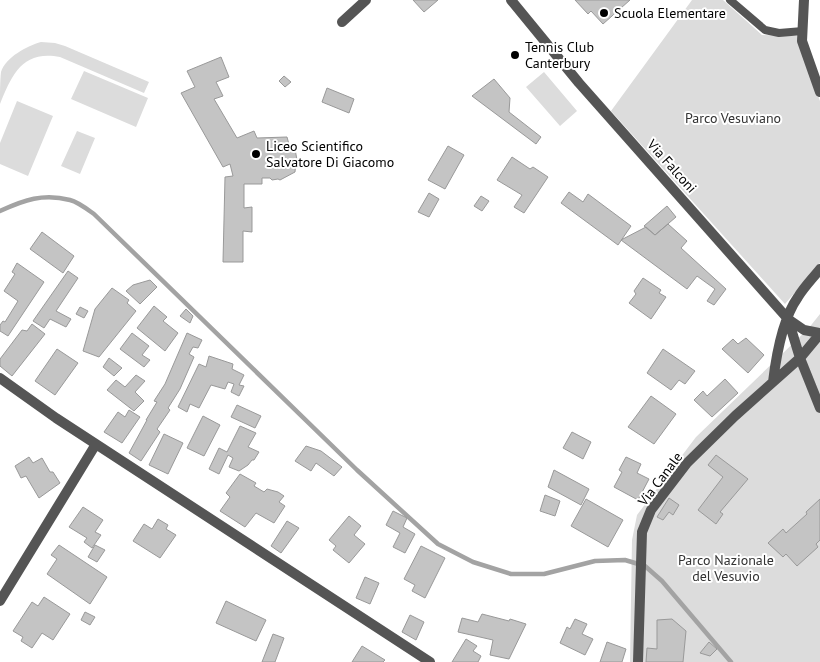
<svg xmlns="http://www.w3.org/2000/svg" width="820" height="662" font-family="'PT Sans',sans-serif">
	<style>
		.green { fill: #dcdcdc }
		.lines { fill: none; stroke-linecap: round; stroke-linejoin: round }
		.stream { stroke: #a3a3a3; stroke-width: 4.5 }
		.building { fill: #c4c4c4; stroke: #999 }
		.lane { stroke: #555; stroke-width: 8 }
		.street { stroke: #555; stroke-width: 10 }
		.poi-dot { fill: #000; stroke: #fff; stroke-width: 2 }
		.labels { text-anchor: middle; stroke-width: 4; stroke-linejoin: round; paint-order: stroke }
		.poi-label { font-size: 14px; fill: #000; stroke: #fff; text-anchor: start }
		.park-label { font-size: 14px; fill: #333; stroke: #fff }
		.street-label { font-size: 14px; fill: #000; stroke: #fff }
	</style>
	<rect width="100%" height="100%" fill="#fff"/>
	<path class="green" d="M 692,0 L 723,0 L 762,35 L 797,36 L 820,101 L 820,263 L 785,304 L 611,111 Z
		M 41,42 L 55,43 L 65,46 L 149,82 L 144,93 L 60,57 C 22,50 12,75 0,104 C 0,95 0,81 1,72 C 6,57 27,46 41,42 Z
		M 84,71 L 148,98 L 136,127 L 71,99 Z
		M 544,72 L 577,111 L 560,126 L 526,87 Z
		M 17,101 L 53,116 L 28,176 L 0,164 L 0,143 Z
		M 77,131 L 95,138 L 80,174 L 61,166 Z
		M 820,314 L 820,662 L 630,662 L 632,540 L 637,515 L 696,437 L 808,329 Z"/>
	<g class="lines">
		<path class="stream" d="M 0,211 C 24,200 43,193 70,200 C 78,202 87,209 94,214 L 357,470 L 438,544 L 473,562 L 511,574 L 544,574 L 595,561 L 625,560 L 645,566 L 662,581 L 731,662"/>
	</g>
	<path class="building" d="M 413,0 L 438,0 L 424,12 Z
		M 575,0 L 630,0 L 603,24 L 591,11 L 588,14 Z
		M 221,57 L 229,77 L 216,82 L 223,96 L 214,99 L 237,138 L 254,131 L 257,138 L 287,137 L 290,148 L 295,149 L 297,160 L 296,161 L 295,172 L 280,180 L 278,179 L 272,180 L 270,178 L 262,178 L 262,184 L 244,184 L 244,208 L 252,207 L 252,232 L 243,231 L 243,262 L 223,262 L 225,177 L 233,176 L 230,164 L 223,167 L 181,93 L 195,87 L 187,71 Z
		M 284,76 L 291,82 L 285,87 L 279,81 Z
		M 494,79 L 510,98 L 509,112 L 541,137 L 536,144 L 472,96 Z
		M 327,88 L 354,99 L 349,113 L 322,102 Z
		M 448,146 L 464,155 L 445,189 L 428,180 Z
		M 512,157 L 530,169 L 533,167 L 548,177 L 524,213 L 514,207 L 522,195 L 497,180 Z
		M 569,192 L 583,202 L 588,194 L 631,226 L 618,245 L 561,203 Z
		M 429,193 L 439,199 L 429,217 L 418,212 Z
		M 481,196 L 489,201 L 482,211 L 474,206 Z
		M 667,206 L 676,217 L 655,235 L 644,226 Z
		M 668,224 L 687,241 L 681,248 L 726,289 L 714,305 L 707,301 L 715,289 L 697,276 L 687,289 L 621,240 L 646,227 L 655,235 Z
		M 42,232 L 74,256 L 63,273 L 30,249 Z
		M 17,263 L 44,282 L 8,336 L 0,331 L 0,325 L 3,321 L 5,322 L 18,301 L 4,291 L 15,274 L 12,272 Z
		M 68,271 L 78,278 L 56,311 L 71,319 L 66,327 L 50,319 L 44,328 L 33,321 Z
		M 643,278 L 661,290 L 659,293 L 666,297 L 651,319 L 629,303 L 636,294 L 634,291 Z
		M 150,280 L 157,287 L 140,304 L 126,291 L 133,285 Z
		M 112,288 L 129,300 L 127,303 L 136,311 L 99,357 L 83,351 L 95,309 Z
		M 154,306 L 167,317 L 163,321 L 178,333 L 165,351 L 137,328 Z
		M 80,307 L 88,311 L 84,318 L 76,314 Z
		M 186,309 L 193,316 L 190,323 L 180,316 Z
		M 32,324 L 45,334 L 12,376 L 0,366 L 0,359 L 22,330 L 27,331 Z
		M 132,333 L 149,346 L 142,355 L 150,360 L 144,367 L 120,349 Z
		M 187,333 L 202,340 L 198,348 L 193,347 L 189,354 L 194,357 L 180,389 L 168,408 L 170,410 L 157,429 L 160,432 L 141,461 L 129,453 L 147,420 L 146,420 L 157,402 L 154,401 L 165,384 Z
		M 746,338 L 764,355 L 748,373 L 722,349 L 733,339 L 738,344 Z
		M 57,349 L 78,363 L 55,395 L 35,381 Z
		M 663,349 L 695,371 L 685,384 L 679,380 L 671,390 L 647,373 Z
		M 209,356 L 233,364 L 232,369 L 244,375 L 239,385 L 244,386 L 239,396 L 231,392 L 234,384 L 228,382 L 225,389 L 211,385 L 199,408 L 190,404 L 187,412 L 178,407 L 199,364 L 206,367 Z
		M 109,358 L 122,368 L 114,376 L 103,367 Z
		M 136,375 L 145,381 L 135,392 L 144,401 L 134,411 L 107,390 L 116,380 L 125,387 Z
		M 725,379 L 738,393 L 712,417 L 694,400 L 703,391 L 707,396 Z
		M 651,396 L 676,414 L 654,444 L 628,427 Z
		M 237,405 L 261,416 L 255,428 L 231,417 Z
		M 129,410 L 140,417 L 122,443 L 104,432 L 118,412 L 125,417 Z
		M 203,416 L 220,425 L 204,456 L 187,448 Z
		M 240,426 L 256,433 L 248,447 L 259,452 L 254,460 L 252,460 L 248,465 L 239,471 L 229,467 L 233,458 L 228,455 L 219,474 L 209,469 L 219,448 L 227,452 Z
		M 572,432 L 591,442 L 583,459 L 563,448 Z
		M 164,434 L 183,443 L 168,474 L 149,465 Z
		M 306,446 L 321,451 L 342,467 L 334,476 L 316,463 L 311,471 L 295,461 Z
		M 716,455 L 748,479 L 720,512 L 723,514 L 716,524 L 698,510 L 723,477 L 708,465 Z
		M 29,457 L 33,463 L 42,458 L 50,472 L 53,472 L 60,483 L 39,498 L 26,476 L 21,478 L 15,466 Z
		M 626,457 L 641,464 L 637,473 L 649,479 L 638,500 L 614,487 L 622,472 L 619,470 Z
		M 554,470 L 589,489 L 581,505 L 548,487 Z
		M 240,474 L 256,483 L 254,486 L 264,492 L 267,489 L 278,492 L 284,496 L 279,502 L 285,506 L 274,523 L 256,513 L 245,527 L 220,511 L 230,497 L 226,493 Z
		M 545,495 L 560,501 L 555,516 L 540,511 Z
		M 669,498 L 679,505 L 673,515 L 669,512 L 663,520 L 657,517 Z
		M 586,499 L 623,520 L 608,547 L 571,526 Z
		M 820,499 L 820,540 L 816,544 L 818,547 L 797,566 L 786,554 L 783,557 L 768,543 L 783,529 L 786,533 L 807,514 L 806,512 Z
		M 83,507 L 103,520 L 95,532 L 101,535 L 92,548 L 84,542 L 87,538 L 69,527 Z
		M 393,511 L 407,518 L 403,527 L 415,534 L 405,553 L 393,547 L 400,533 L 386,525 Z
		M 349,516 L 361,526 L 354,535 L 365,544 L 349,563 L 333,550 L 336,546 L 329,540 Z
		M 158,519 L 168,525 L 166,529 L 176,535 L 160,558 L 133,541 L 144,524 L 152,529 Z
		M 287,521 L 299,528 L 281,553 L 271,546 Z
		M 59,545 L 107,577 L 90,604 L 47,574 L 57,559 L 51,555 Z
		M 95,545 L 105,550 L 97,562 L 88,557 Z
		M 421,546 L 445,558 L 425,598 L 412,591 L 415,585 L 404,579 Z
		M 365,577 L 379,583 L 370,604 L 356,598 Z
		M 44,597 L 70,614 L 53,640 L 42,633 L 32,648 L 21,641 L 23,637 L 13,631 L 32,602 L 38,606 Z
		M 226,601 L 266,620 L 256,641 L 216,623 Z
		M 85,612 L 95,617 L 90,625 L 81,620 Z
		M 482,614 L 509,621 L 510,619 L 526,624 L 509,659 L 490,655 L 493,640 L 458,632 L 462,618 L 478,622 Z
		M 410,615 L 424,622 L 416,640 L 402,632 Z
		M 575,619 L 587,624 L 582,634 L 593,639 L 585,655 L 560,643 L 567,627 L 570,629 Z
		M 672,619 L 686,631 L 683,662 L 646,662 L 647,648 L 657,649 L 657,620 Z
		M 273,634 L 284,638 L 275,662 L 262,662 Z
		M 466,639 L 477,646 L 473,651 L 481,656 L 478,662 L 452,662 Z
		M 607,642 L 626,649 L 622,662 L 600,662 Z
		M 709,642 L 717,649 L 710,656 L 700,653 Z
		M 362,646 L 385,660 L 383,662 L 352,662 Z"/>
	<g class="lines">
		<path class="lane" d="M 730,0 L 765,30 L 779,33 L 803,31"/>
		<path class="street" d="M 511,0 L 579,83 L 788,319 L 800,358 L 820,408
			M 804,0 L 802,41 L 820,92
			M 342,22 L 366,0
			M 788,319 L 804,330 L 820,333
			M 0,378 L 56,418 L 430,662
			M 773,382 C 776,357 783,318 798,297 C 804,287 813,278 820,269
			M 0,601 L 96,444
			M 638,662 L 642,532 L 651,510 L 687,463 L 735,416 L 800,358 L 820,334"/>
	</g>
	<g class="poi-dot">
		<circle cx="604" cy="13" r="5"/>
		<circle cx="515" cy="55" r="5"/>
		<circle cx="256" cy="154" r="5"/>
	</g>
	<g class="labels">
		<g class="poi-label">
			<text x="614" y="18">Scuola Elementare</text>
			<text x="525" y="52">Tennis Club<tspan x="525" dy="16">Canterbury</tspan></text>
			<text x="266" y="151">Liceo Scientifico<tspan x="266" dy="16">Salvatore Di Giacomo</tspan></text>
		</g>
		<g class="park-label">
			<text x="733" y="123">Parco Vesuviano</text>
			<text x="726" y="565">Parco Nazionale<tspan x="726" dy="16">del Vesuvio</tspan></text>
		</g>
		<g class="street-label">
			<text transform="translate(672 166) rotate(48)" y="5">Via Falconi</text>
			<text transform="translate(660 479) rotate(-53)" y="5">Via Canale</text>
		</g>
	</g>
</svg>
